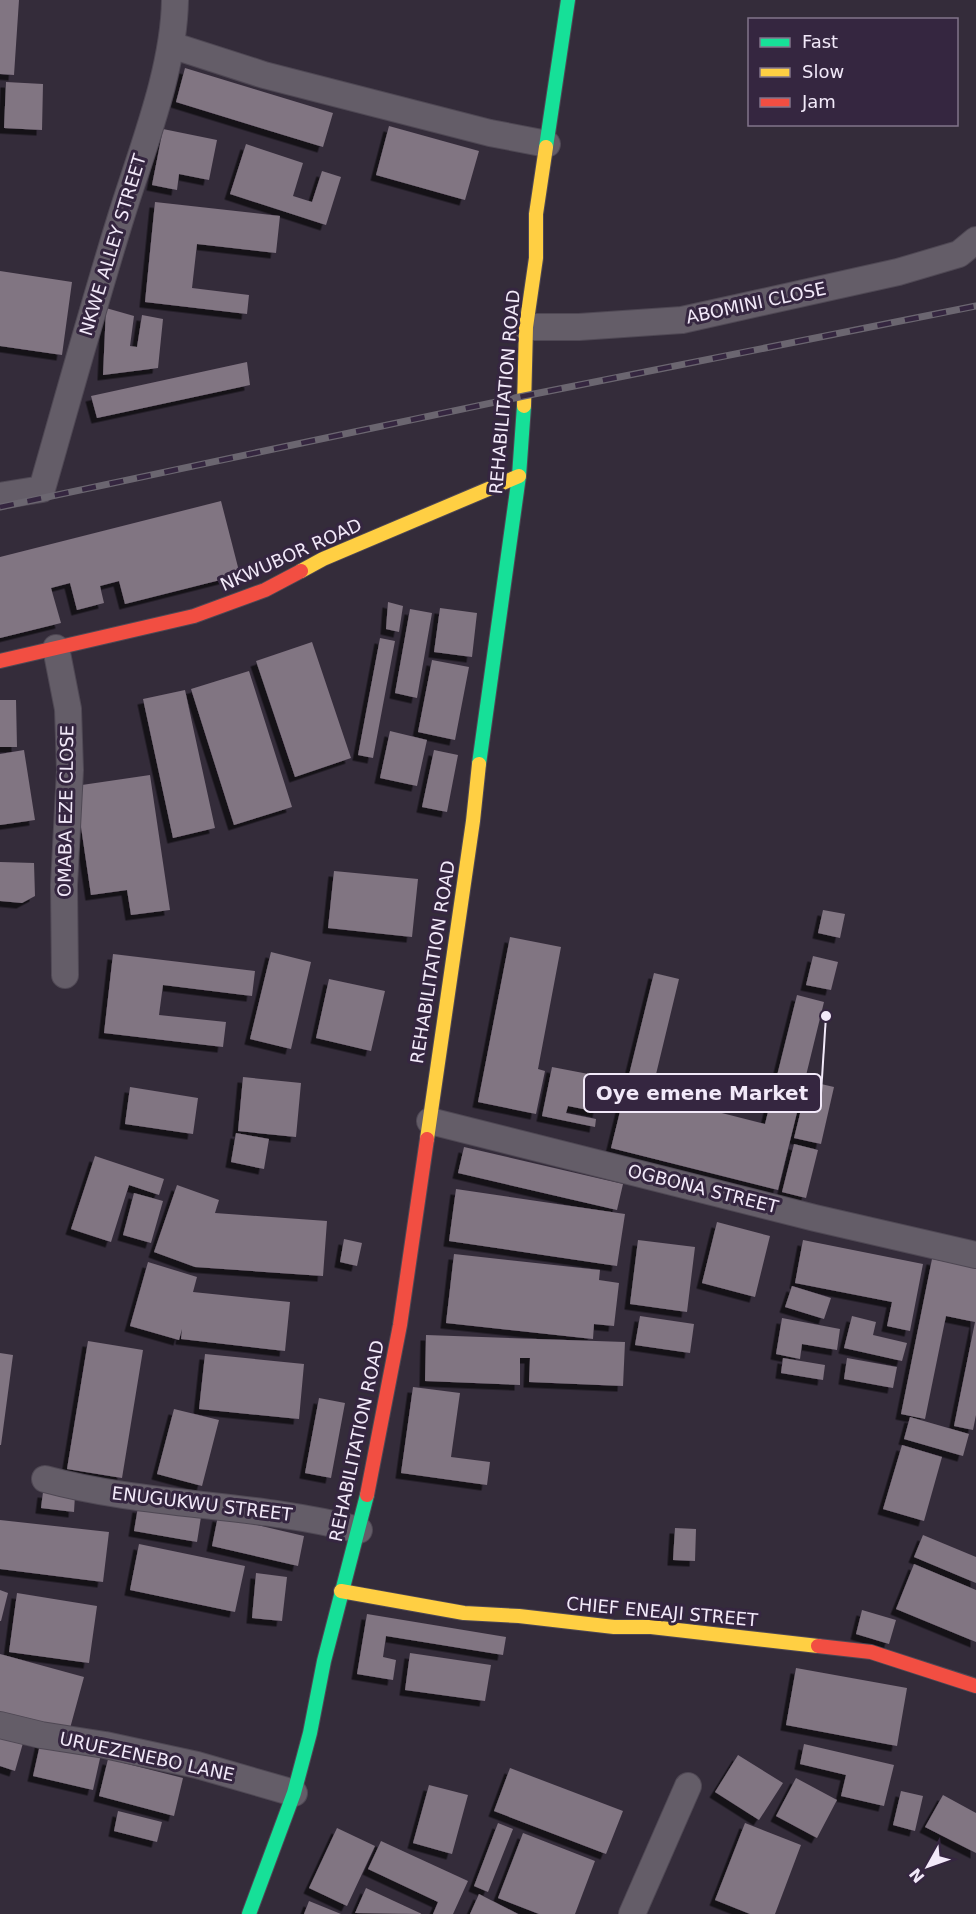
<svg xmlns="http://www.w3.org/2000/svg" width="976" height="1914" font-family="'DejaVu Sans',sans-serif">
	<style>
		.building { fill: #817482; filter: url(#shadow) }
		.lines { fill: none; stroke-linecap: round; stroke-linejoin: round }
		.street-casing { stroke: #4f4854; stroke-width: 28 }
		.fast-casing { stroke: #4f4854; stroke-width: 16 }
		.slow-casing { stroke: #4f4854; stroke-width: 16 }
		.jam-casing { stroke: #4f4854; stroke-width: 16 }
		.street { stroke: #645d68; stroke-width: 26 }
		.fast { stroke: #16e098; stroke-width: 14 }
		.slow { stroke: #ffcf43; stroke-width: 14 }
		.jam { stroke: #f24e42; stroke-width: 14 }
		.rail-casing { stroke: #6b6670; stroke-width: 7 }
		.rail { stroke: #352640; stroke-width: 4.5; stroke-dasharray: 14; stroke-linecap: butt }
		.labels { text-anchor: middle; stroke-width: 6; stroke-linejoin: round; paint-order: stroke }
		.street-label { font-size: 18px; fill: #f2e9f9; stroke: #352640 }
		.leader { fill: none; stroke: #f2e9f9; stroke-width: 2 }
		.callout-dot { fill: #f2e9f9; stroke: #352640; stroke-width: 2 }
		.callout { fill: #352640; stroke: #f2e9f9; stroke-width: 2 }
		.callout-label { font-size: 20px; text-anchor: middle; font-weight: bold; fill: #f2e9f9 }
	</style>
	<defs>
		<filter id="shadow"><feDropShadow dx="-5.5" dy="5.5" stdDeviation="0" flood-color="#0009"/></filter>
	</defs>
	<rect width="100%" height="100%" fill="#342c3a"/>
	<path class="building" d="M 0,0 L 19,0 L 14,75 L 0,74 Z
		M 185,68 L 333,113 L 323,147 L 176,102 Z
		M 6,82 L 43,84 L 42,130 L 4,128 Z
		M 389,126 L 479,151 L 465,200 L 376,175 Z
		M 163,129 L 217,140 L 209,180 L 179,174 L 177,190 L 152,185 Z
		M 246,144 L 303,163 L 293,196 L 312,202 L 322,171 L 341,177 L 326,225 L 230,194 Z
		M 155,202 L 280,216 L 276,253 L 197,244 L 192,288 L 249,295 L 247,314 L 145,302 Z
		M 0,271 L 72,282 L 62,355 L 0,346 Z
		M 106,308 L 134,316 L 130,346 L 137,347 L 142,315 L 163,319 L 158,368 L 103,375 Z
		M 247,362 L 250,385 L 97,418 L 91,396 Z
		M 221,501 L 240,575 L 125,604 L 119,581 L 100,586 L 104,603 L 77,610 L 70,583 L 51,588 L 61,623 L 0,638 L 0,557 Z
		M 388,602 L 403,606 L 399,632 L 386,629 Z
		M 440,608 L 477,613 L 472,657 L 434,652 Z
		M 410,609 L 432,613 L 417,698 L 395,693 Z
		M 380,638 L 395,641 L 373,758 L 358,755 Z
		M 312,642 L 351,758 L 295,777 L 256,661 Z
		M 432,660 L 469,667 L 455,740 L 418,732 Z
		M 249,671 L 292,807 L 234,825 L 191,689 Z
		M 185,690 L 215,828 L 173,838 L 143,699 Z
		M 0,700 L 16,700 L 17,747 L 0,747 Z
		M 390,731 L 427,740 L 417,786 L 380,778 Z
		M 24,750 L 35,820 L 0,825 L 0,754 Z
		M 434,750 L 458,755 L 447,812 L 422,807 Z
		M 150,775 L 170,910 L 131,915 L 127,890 L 91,895 L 75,786 Z
		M 0,862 L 34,863 L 35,896 L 22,903 L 0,901 Z
		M 334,871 L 418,879 L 412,937 L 328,928 Z
		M 823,910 L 845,914 L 840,938 L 818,933 Z
		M 510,937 L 561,947 L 538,1069 L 545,1071 L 536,1114 L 478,1102 Z
		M 271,952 L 311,962 L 291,1049 L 250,1039 Z
		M 113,954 L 255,971 L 252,996 L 163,985 L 159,1015 L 226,1022 L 223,1047 L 104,1033 Z
		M 813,956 L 838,962 L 831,990 L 806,985 Z
		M 654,973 L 679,979 L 651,1095 L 765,1124 L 797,995 L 824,1002 L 778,1190 L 611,1148 Z
		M 329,979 L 385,991 L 371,1051 L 316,1038 Z
		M 552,1067 L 604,1077 L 598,1112 L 568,1106 L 566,1113 L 596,1119 L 595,1127 L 542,1116 Z
		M 243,1077 L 301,1083 L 296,1137 L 238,1131 Z
		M 808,1081 L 834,1087 L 821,1144 L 794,1138 Z
		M 130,1087 L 198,1098 L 193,1134 L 125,1124 Z
		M 236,1133 L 269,1139 L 264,1169 L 231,1162 Z
		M 794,1144 L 818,1150 L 806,1198 L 782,1192 Z
		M 464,1147 L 623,1184 L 617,1210 L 458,1173 Z
		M 95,1156 L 164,1179 L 159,1195 L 129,1185 L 111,1242 L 71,1229 Z
		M 177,1185 L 219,1200 L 215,1213 L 327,1221 L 323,1276 L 195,1267 L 154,1252 Z
		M 456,1189 L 625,1214 L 617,1266 L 449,1241 Z
		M 134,1193 L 163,1201 L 151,1243 L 123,1235 Z
		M 717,1222 L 770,1236 L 755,1297 L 702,1283 Z
		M 344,1239 L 362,1243 L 357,1266 L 340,1262 Z
		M 638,1240 L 695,1247 L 687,1312 L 630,1304 Z
		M 803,1240 L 923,1264 L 910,1331 L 887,1326 L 892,1302 L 795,1283 Z
		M 454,1254 L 600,1270 L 599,1280 L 619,1283 L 614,1326 L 594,1324 L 593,1339 L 446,1323 Z
		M 932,1259 L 976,1268 L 976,1415 L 973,1430 L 954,1426 L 975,1322 L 946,1316 L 925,1419 L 901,1414 Z
		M 148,1262 L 197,1277 L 193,1292 L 290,1302 L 285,1351 L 181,1339 L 182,1329 L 179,1340 L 130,1326 Z
		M 792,1286 L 831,1298 L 824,1319 L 785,1307 Z
		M 640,1316 L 694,1324 L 690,1353 L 635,1345 Z
		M 852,1316 L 876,1322 L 873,1335 L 907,1343 L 902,1361 L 844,1348 Z
		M 782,1318 L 840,1329 L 837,1350 L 802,1344 L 800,1359 L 776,1354 Z
		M 426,1335 L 625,1342 L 623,1386 L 529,1382 L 530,1358 L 520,1358 L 520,1385 L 425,1381 Z
		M 88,1341 L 143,1350 L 122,1478 L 67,1469 Z
		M 0,1353 L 13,1355 L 1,1445 L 0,1445 Z
		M 205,1354 L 304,1364 L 299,1419 L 199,1409 Z
		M 783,1358 L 825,1365 L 823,1380 L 781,1373 Z
		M 847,1358 L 897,1367 L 893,1388 L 844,1379 Z
		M 413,1387 L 460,1393 L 451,1457 L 490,1462 L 487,1485 L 401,1473 Z
		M 319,1398 L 345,1403 L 331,1478 L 305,1473 Z
		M 174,1409 L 219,1420 L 202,1486 L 157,1474 Z
		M 910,1417 L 969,1434 L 963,1456 L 904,1439 Z
		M 902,1445 L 942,1457 L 924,1521 L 883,1509 Z
		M 43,1492 L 75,1495 L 74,1512 L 41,1508 Z
		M 138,1507 L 201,1517 L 197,1542 L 134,1531 Z
		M 218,1516 L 304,1536 L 298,1566 L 212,1546 Z
		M 0,1520 L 109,1532 L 103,1582 L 0,1569 Z
		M 675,1528 L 696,1529 L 695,1561 L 673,1560 Z
		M 923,1535 L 976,1557 L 976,1583 L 914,1557 Z
		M 139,1544 L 245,1566 L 235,1612 L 130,1590 Z
		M 914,1564 L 976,1590 L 976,1642 L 896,1609 Z
		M 256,1573 L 287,1577 L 282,1621 L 252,1618 Z
		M 0,1590 L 8,1593 L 1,1621 L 0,1621 Z
		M 17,1593 L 97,1606 L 89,1663 L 9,1652 Z
		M 862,1610 L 896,1620 L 889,1644 L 856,1634 Z
		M 367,1614 L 506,1637 L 503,1655 L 386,1636 L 383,1657 L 396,1660 L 393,1680 L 357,1674 Z
		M 410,1653 L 491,1665 L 485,1701 L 405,1690 Z
		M 0,1654 L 84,1677 L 69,1732 L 0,1713 Z
		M 796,1668 L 907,1688 L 897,1746 L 786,1725 Z
		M 0,1735 L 23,1743 L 15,1771 L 0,1766 Z
		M 41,1740 L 101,1754 L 93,1790 L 33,1776 Z
		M 804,1744 L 894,1765 L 884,1806 L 841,1796 L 846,1775 L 800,1764 Z
		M 738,1755 L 783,1783 L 759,1820 L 715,1792 Z
		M 108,1759 L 183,1778 L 174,1816 L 99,1796 Z
		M 510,1768 L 623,1811 L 606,1854 L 494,1811 Z
		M 796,1778 L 837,1800 L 817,1838 L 776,1816 Z
		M 429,1785 L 468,1795 L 452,1854 L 413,1843 Z
		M 901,1791 L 923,1796 L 915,1831 L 893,1825 Z
		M 943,1795 L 976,1813 L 976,1853 L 925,1827 Z
		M 118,1811 L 162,1822 L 157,1842 L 114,1831 Z
		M 498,1823 L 513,1829 L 488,1892 L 474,1886 Z
		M 745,1823 L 801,1845 L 775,1914 L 750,1914 L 715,1900 Z
		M 337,1828 L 375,1846 L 347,1906 L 309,1888 Z
		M 523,1833 L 595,1861 L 575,1914 L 539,1914 L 498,1898 Z
		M 381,1841 L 468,1881 L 453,1914 L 433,1914 L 438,1902 L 368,1869 Z
		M 366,1888 L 422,1914 L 355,1913 Z
		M 479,1894 L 518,1914 L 470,1914 Z
		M 309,1901 L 341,1914 L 304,1914 Z"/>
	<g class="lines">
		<g class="street-casing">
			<path id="street" d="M 171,45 L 264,75 L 490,133 L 547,144
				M 526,327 L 579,327 L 682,320 L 898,272 L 959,254 L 976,240
				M 0,496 L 42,489 C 68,398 93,307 121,217 C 142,149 174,70 175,0
				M 56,648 L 68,709 L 70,770 L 64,885 L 65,975
				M 430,1121 L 815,1218 L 976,1255
				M 45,1479 C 148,1507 256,1503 359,1530
				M 0,1725 L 41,1735 L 105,1745 L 197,1765 L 294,1793
				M 632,1914 L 688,1786"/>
		</g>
		<g class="fast-casing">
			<path id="fast" d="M 546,147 L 568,0
				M 479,764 L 519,476 L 524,406
				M 249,1914 L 294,1793 L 310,1733 L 324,1661 L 367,1495"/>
		</g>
		<g class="slow-casing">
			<path id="slow" d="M 524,406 L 526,327 L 536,258 L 536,214 L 546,147
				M 301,571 L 323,559 L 519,476
				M 427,1139 L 473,821 L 479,764
				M 341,1591 L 464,1613 L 519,1616 L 614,1627 L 651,1627 L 818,1646"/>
		</g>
		<g class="jam-casing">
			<path id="jam" d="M 0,661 L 194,616 L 265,590 L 301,571
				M 367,1495 L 400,1325 L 427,1139
				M 818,1646 L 871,1652 L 976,1686"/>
		</g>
		<use href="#street" class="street"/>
		<use href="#fast" class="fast"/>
		<use href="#slow" class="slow"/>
		<use href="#jam" class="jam"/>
		<g class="rail-casing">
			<path id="rail" d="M 0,507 L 524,396 L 976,306"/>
		</g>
		<use href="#rail" class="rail"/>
	</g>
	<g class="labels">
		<g class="street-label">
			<text transform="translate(113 245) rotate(-73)" y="6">NKWE ALLEY STREET</text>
			<text transform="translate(756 303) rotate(-12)" y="6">ABOMINI CLOSE</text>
			<text transform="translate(505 392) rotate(-85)" y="6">REHABILITATION ROAD</text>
			<text transform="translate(291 555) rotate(-24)" y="6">NKWUBOR ROAD</text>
			<text transform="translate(66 811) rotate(-89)" y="6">OMABA EZE CLOSE</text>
			<text transform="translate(433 962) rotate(-81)" y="6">REHABILITATION ROAD</text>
			<text transform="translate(703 1189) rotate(14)" y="6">OGBONA STREET</text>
			<text transform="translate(357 1441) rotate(-78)" y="6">REHABILITATION ROAD</text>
			<text transform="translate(202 1504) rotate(7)" y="6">ENUGUKWU STREET</text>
			<text transform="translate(662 1612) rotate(5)" y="6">CHIEF ENEAJI STREET</text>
			<text transform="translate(147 1757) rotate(12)" y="6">URUEZENEBO LANE</text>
		</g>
	</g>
	<path class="leader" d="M826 1016L821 1093"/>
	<circle class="callout-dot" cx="826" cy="1016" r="6"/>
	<rect class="callout" x="584" y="1074" width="237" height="38" rx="6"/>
	<g class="callout-label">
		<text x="702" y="1100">Oye emene Market</text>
	</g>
	<rect x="748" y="18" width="210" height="108" fill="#352640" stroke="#81748a" stroke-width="1.5"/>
	<rect x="760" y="38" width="30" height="9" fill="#16e098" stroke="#81748a" stroke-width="1.5"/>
	<text x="802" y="48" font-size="18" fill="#f2e9f9">Fast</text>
	<rect x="760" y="68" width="30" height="9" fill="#ffcf43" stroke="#81748a" stroke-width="1.5"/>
	<text x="802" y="78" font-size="18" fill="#f2e9f9">Slow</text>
	<rect x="760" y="98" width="30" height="9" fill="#f24e42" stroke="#81748a" stroke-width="1.5"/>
	<text x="802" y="108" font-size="18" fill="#f2e9f9">Jam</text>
	<g transform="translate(928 1866) rotate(230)" stroke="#352640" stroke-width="4.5" paint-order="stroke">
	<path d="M0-4.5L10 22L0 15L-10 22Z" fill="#f2e9f9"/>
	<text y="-9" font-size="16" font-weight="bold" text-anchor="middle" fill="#f2e9f9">N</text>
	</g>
</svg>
